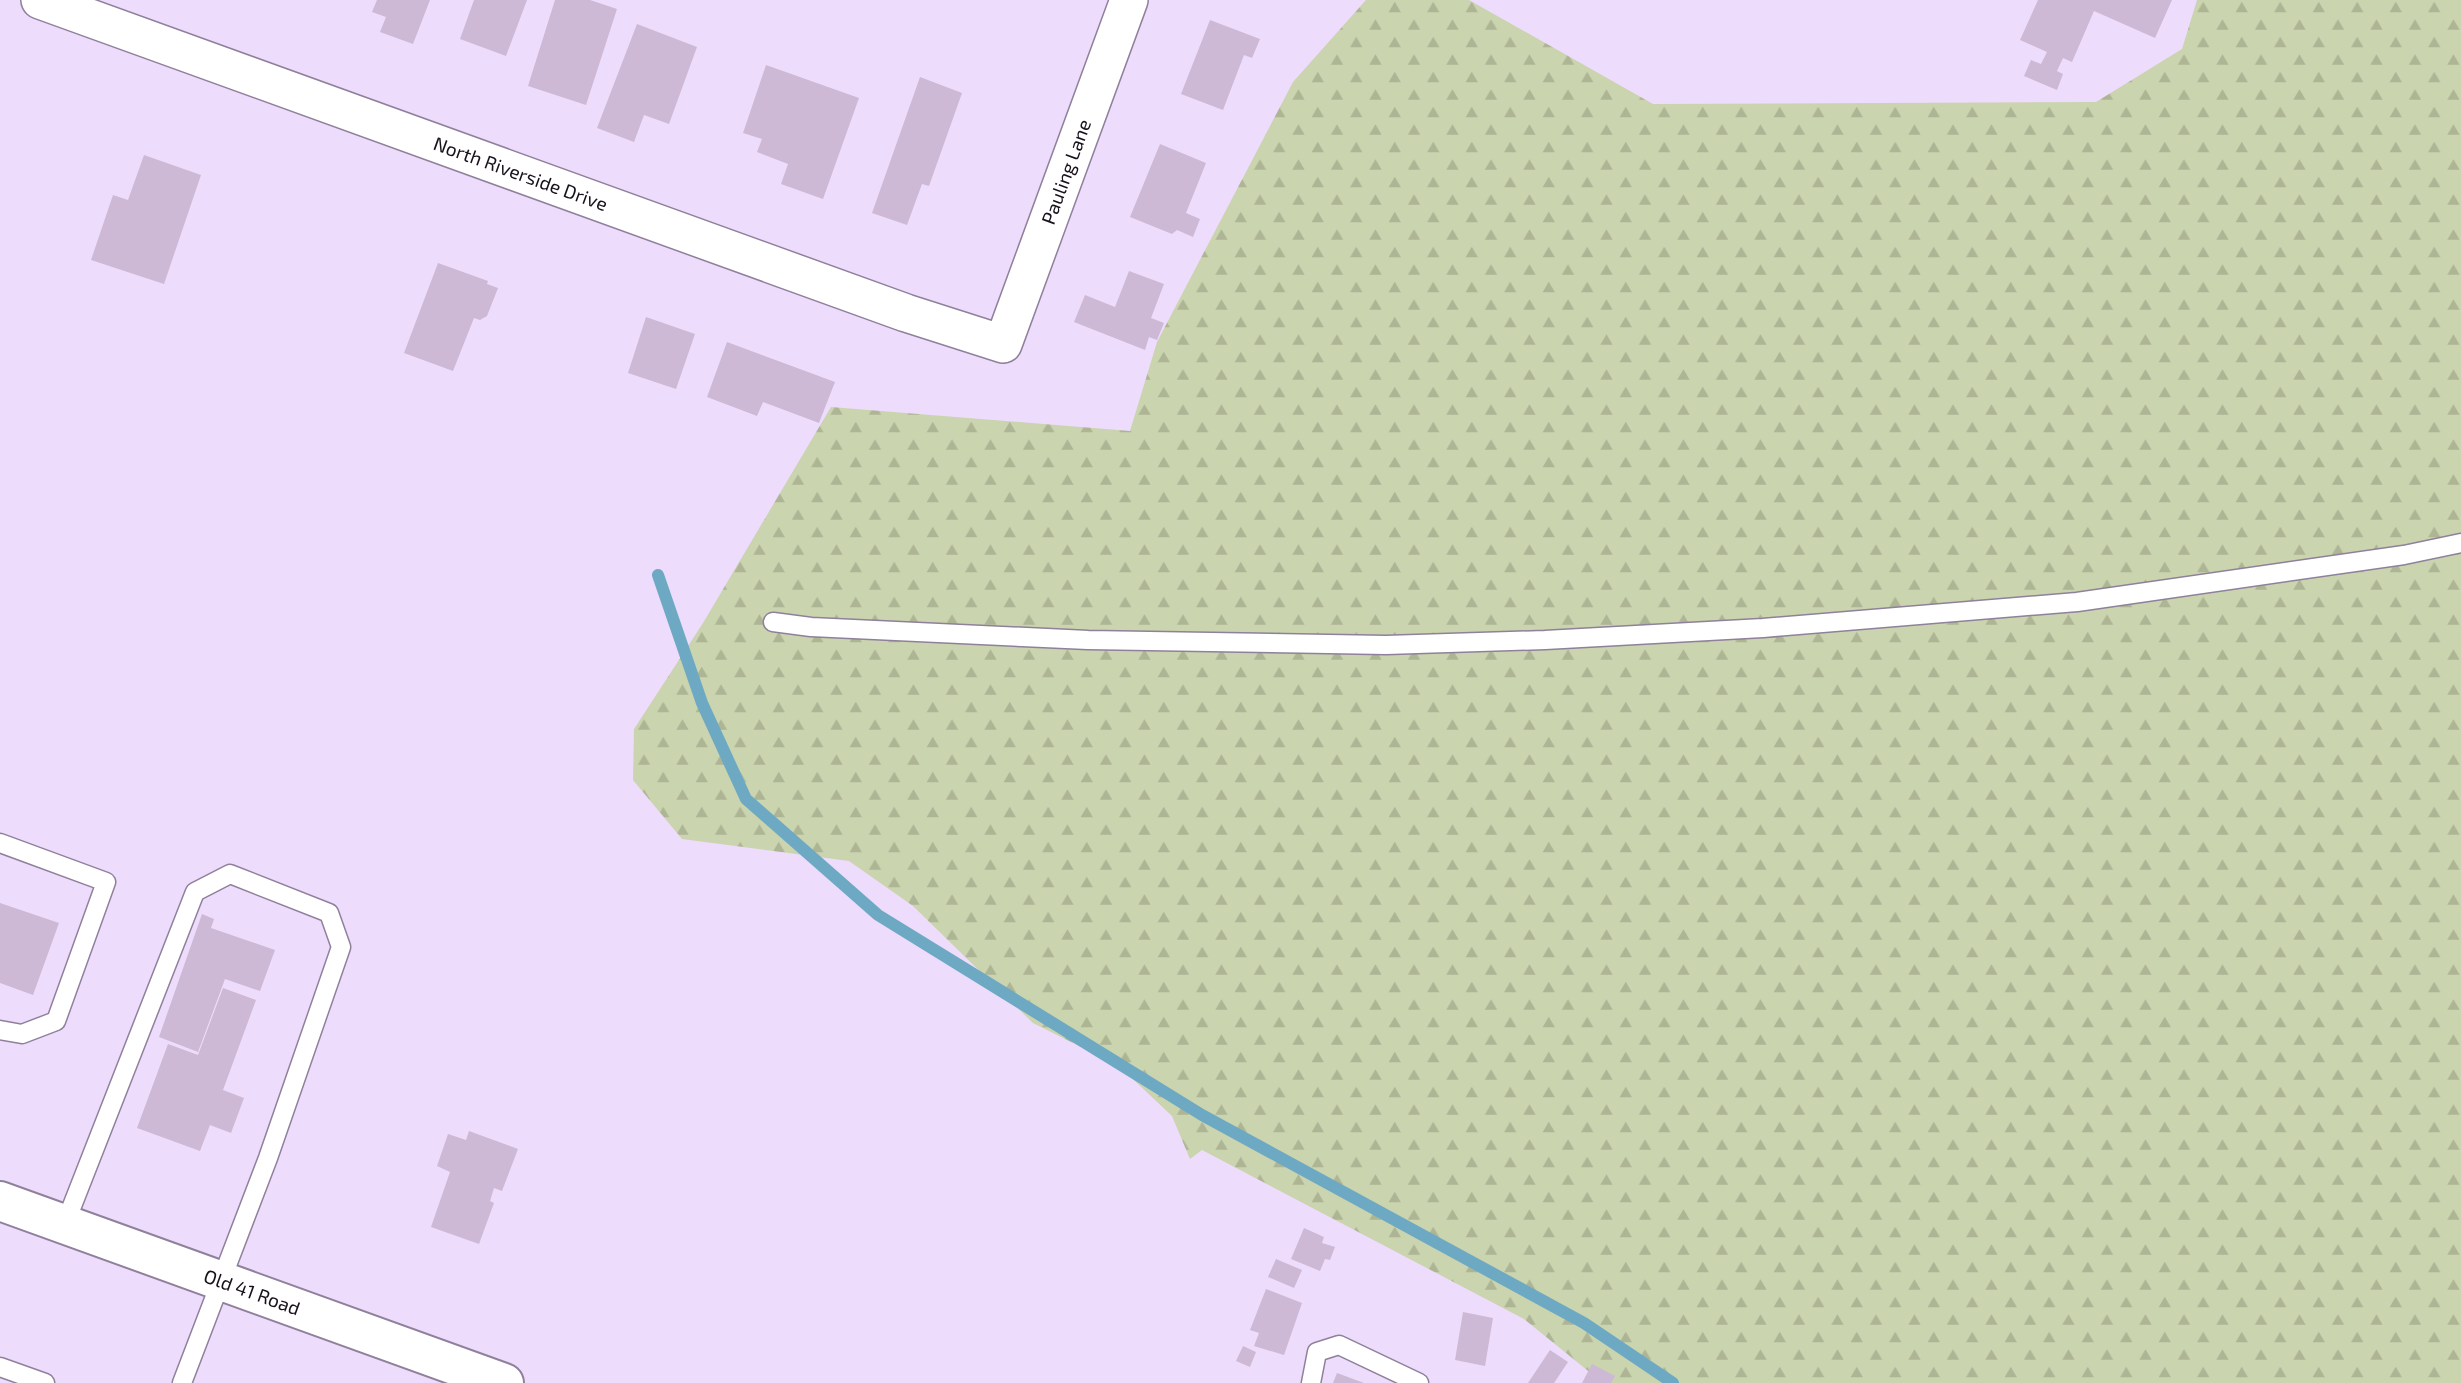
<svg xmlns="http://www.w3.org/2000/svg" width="2461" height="1383" font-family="'Exo 2',sans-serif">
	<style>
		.forest { fill: url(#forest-firs) }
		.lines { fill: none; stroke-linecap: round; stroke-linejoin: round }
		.stream { stroke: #6ea9c4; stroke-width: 12 }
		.building { fill: #cdb9d5 }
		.service-casing { stroke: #8f809b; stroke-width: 21 }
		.minor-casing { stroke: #8f809b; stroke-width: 40 }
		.tertiary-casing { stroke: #8f809b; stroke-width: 42 }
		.service { stroke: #fff; stroke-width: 18 }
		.minor { stroke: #fff; stroke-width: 37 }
		.tertiary { stroke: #fff; stroke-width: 38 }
		.labels { text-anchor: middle; stroke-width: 7; stroke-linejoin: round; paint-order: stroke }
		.street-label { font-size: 19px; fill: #17111b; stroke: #eddcfb }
	</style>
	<defs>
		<pattern id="forest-firs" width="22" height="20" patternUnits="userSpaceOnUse" patternTransform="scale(1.75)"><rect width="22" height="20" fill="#cad4ae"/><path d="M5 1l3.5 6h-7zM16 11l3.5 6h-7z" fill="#adb595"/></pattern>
	</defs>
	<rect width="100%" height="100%" fill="#eddcfb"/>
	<path class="forest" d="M 1366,0 L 1469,0 L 1653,104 L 2096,102 L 2182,49 L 2197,0 L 2461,0 L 2461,1383 L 1603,1383 L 1524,1319 L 1202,1150 L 1190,1159 L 1172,1116 L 1119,1066 L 1033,1023 L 913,906 L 849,861 L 682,839 L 633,780 L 634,729 L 703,623 L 831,407 L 1130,431 L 1157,342 L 1293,82 Z"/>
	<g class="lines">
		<path class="stream" d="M 658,575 L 702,703 L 746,799 L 878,915 L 1202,1115 L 1584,1323 L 1673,1383"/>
	</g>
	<path class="building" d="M 377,0 L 430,0 L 413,44 L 380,32 L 386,17 L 372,12 Z
		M 474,0 L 527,0 L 506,56 L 460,39 Z
		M 555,0 L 590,0 L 617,9 L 586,105 L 528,86 Z
		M 2038,0 L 2172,0 L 2155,38 L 2094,11 L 2072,62 L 2063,58 L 2057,71 L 2063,74 L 2057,90 L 2024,76 L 2031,60 L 2041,64 L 2047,52 L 2020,40 Z
		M 1210,20 L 1260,39 L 1252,58 L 1244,55 L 1223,110 L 1181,94 Z
		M 637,24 L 697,47 L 669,124 L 644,115 L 634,142 L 597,128 Z
		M 766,65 L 859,98 L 823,199 L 781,184 L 788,164 L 757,152 L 762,139 L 743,133 Z
		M 920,77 L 962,93 L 929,186 L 922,184 L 907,225 L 872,213 Z
		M 1160,144 L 1206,163 L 1186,213 L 1200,219 L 1193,237 L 1177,230 L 1172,234 L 1130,217 Z
		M 144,155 L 201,175 L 164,284 L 91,260 L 113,195 L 128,200 Z
		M 438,263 L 488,281 L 487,284 L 498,288 L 487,316 L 480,320 L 474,318 L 453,371 L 404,353 Z
		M 1129,271 L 1164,284 L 1151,318 L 1164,323 L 1157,340 L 1149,337 L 1145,350 L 1074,322 L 1085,295 L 1115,307 Z
		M 646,317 L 695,334 L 676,389 L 628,373 Z
		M 727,342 L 835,382 L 819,423 L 763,402 L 757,416 L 707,397 Z
		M 0,903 L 59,923 L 33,995 L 0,983 Z
		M 202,914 L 214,919 L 211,928 L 275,950 L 260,991 L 225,979 L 198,1052 L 159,1037 Z
		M 223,988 L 256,1000 L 223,1090 L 244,1098 L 231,1133 L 210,1125 L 200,1151 L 137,1128 L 168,1044 L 198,1055 Z
		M 469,1131 L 518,1149 L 502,1191 L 494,1188 L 490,1201 L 494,1203 L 479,1244 L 431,1227 L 450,1172 L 437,1166 L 448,1134 L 466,1140 Z
		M 1304,1228 L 1324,1237 L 1322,1243 L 1335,1247 L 1330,1260 L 1325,1259 L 1320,1271 L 1291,1259 Z
		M 1276,1259 L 1302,1270 L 1294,1288 L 1268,1277 Z
		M 1266,1289 L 1302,1303 L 1284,1355 L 1254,1346 L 1259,1333 L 1250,1330 Z
		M 1463,1312 L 1493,1318 L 1485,1366 L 1455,1360 Z
		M 1243,1346 L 1256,1352 L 1250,1367 L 1236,1361 Z
		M 1550,1350 L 1568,1362 L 1554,1383 L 1528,1383 Z
		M 1592,1364 L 1615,1376 L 1611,1383 L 1582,1383 Z
		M 1337,1373 L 1364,1383 L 1333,1383 Z"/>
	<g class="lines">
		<g class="service-casing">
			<path id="service" d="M 773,622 L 811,627 L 1088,640 L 1386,645 L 1545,640 L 1763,628 L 2077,602 L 2404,555 L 2461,543
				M 0,843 L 106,882 L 56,1021 L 22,1034 L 0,1030
				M 65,1224 L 195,892 L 230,874 L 329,913 L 341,947 L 268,1158 L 182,1383
				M 0,1367 L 45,1383
				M 1311,1383 L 1317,1352 L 1339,1345 L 1419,1383"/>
		</g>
		<g class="minor-casing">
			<g id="minor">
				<path id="s1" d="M 40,0 L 906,313 L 1003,344 L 1129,0"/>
			</g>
		</g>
		<g class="tertiary-casing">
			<g id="tertiary">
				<path id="s2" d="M 0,1201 L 504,1383"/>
			</g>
		</g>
		<use href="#service" class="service"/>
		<use href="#minor" class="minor"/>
		<use href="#tertiary" class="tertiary"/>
	</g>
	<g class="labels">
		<g class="street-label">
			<text dy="7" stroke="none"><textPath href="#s1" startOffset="1206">Pauling Lane</textPath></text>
			<text dy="7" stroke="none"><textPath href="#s1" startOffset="511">North Riverside Drive</textPath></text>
			<text dy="7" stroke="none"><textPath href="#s2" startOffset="268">Old 41 Road</textPath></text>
		</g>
	</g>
</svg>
